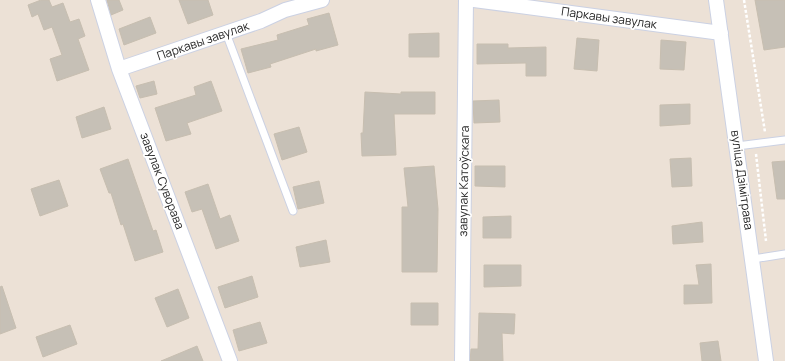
<svg xmlns="http://www.w3.org/2000/svg" width="785" height="361" font-family="Manrope,sans-serif">
	<style>
		.building { fill: #c6c0b6; stroke: #c7beb0 }
		.lines { fill: none; stroke-linecap: round; stroke-linejoin: round }
		.lane-casing { stroke: #cbd1e3; stroke-width: 9 }
		.street-casing { stroke: #cbd1e3; stroke-width: 16 }
		.path { stroke: #fff; stroke-width: 2.5; stroke-dasharray: 3 2; stroke-linecap: butt }
		.lane { stroke: #fff; stroke-width: 7 }
		.street { stroke: #fff; stroke-width: 14 }
		.labels { text-anchor: middle; stroke-width: 3.5; stroke-linejoin: round; paint-order: stroke }
		.street-label { font-size: 12px; fill: #272727; stroke: #fff }
	</style>
	<rect width="100%" height="100%" fill="#ece1d6"/>
	<path class="building" d="M 41,0 L 49,0 L 52,7 L 63,3 L 70,22 L 79,19 L 85,36 L 78,39 L 89,70 L 57,81 L 50,59 L 62,55 L 52,27 L 44,30 L 38,14 L 32,17 L 28,5 Z
		M 107,0 L 119,0 L 123,10 L 111,15 Z
		M 179,0 L 208,0 L 213,15 L 188,24 Z
		M 755,0 L 785,0 L 785,47 L 764,50 Z
		M 329,13 L 338,45 L 316,51 L 316,49 L 270,64 L 271,67 L 248,73 L 241,49 L 278,40 L 277,35 L 309,25 L 307,19 Z
		M 150,17 L 156,33 L 124,45 L 119,29 Z
		M 439,33 L 439,57 L 409,57 L 409,34 Z
		M 577,38 L 599,40 L 597,71 L 574,69 Z
		M 661,40 L 686,42 L 684,70 L 660,69 Z
		M 477,44 L 508,44 L 508,48 L 546,47 L 546,76 L 526,76 L 526,63 L 477,64 Z
		M 154,81 L 157,94 L 140,98 L 136,86 Z
		M 211,81 L 222,111 L 187,123 L 191,134 L 166,141 L 155,108 L 196,95 L 194,87 Z
		M 365,92 L 401,94 L 401,92 L 435,92 L 435,114 L 394,114 L 396,155 L 362,156 L 361,133 L 363,133 Z
		M 499,100 L 500,122 L 474,123 L 473,101 Z
		M 690,104 L 690,124 L 660,126 L 660,105 Z
		M 104,107 L 111,129 L 82,138 L 76,117 Z
		M 299,127 L 307,152 L 282,160 L 274,134 Z
		M 691,158 L 692,186 L 672,187 L 670,159 Z
		M 128,159 L 153,231 L 156,230 L 163,252 L 135,261 L 123,224 L 121,225 L 111,193 L 109,193 L 100,169 Z
		M 785,161 L 785,199 L 777,199 L 772,162 Z
		M 434,166 L 438,209 L 437,272 L 402,272 L 402,207 L 408,207 L 404,168 Z
		M 475,166 L 505,166 L 505,187 L 475,186 Z
		M 59,180 L 68,206 L 40,216 L 31,189 Z
		M 319,181 L 324,203 L 298,209 L 293,187 Z
		M 208,184 L 220,219 L 230,215 L 239,241 L 216,249 L 202,209 L 192,212 L 185,192 Z
		M 511,216 L 511,238 L 483,238 L 483,217 Z
		M 702,222 L 703,242 L 673,244 L 672,226 Z
		M 326,240 L 330,262 L 300,267 L 296,247 Z
		M 711,264 L 712,303 L 684,304 L 684,285 L 699,285 L 696,265 Z
		M 484,265 L 521,265 L 521,286 L 484,287 Z
		M 252,276 L 258,297 L 225,308 L 218,287 Z
		M 2,286 L 16,328 L 0,334 L 0,287 Z
		M 178,289 L 189,318 L 167,327 L 155,298 Z
		M 411,303 L 438,303 L 438,325 L 411,325 Z
		M 479,313 L 515,314 L 514,334 L 502,333 L 503,361 L 470,361 L 471,349 L 478,349 Z
		M 260,322 L 267,343 L 239,351 L 233,330 Z
		M 70,325 L 77,344 L 43,357 L 36,337 Z
		M 718,341 L 721,361 L 702,361 L 700,343 Z
		M 197,346 L 203,361 L 161,361 Z"/>
	<g class="lines">
		<g class="lane-casing">
			<path id="lane" d="M 226,33 L 293,211
				M 737,146 L 785,140
				M 753,259 L 785,254"/>
		</g>
		<g class="street-casing">
			<path id="street" d="M 98,0 L 119,69 L 230,361
				M 474,0 L 721,33
				M 716,0 L 766,361
				M 119,69 L 261,21 L 285,10 L 322,0
				M 462,361 L 466,0"/>
		</g>
		<path class="path" d="M 744,0 L 765,132
			M 756,154 L 766,241"/>
		<use href="#lane" class="lane"/>
		<use href="#street" class="street"/>
	</g>
	<g class="labels">
		<g class="street-label">
			<text transform="translate(609 18) rotate(8)" y="4">Паркавы завулак</text>
			<text transform="translate(203 41) rotate(-19)" y="4">Паркавы завулак</text>
			<text transform="translate(742 180) rotate(82)" y="4">вуліца Дзімітрава</text>
			<text transform="translate(162 181) rotate(69)" y="4">завулак Суворава</text>
			<text transform="translate(464 181) rotate(-89)" y="4">завулак Катоўскага</text>
		</g>
	</g>
</svg>
